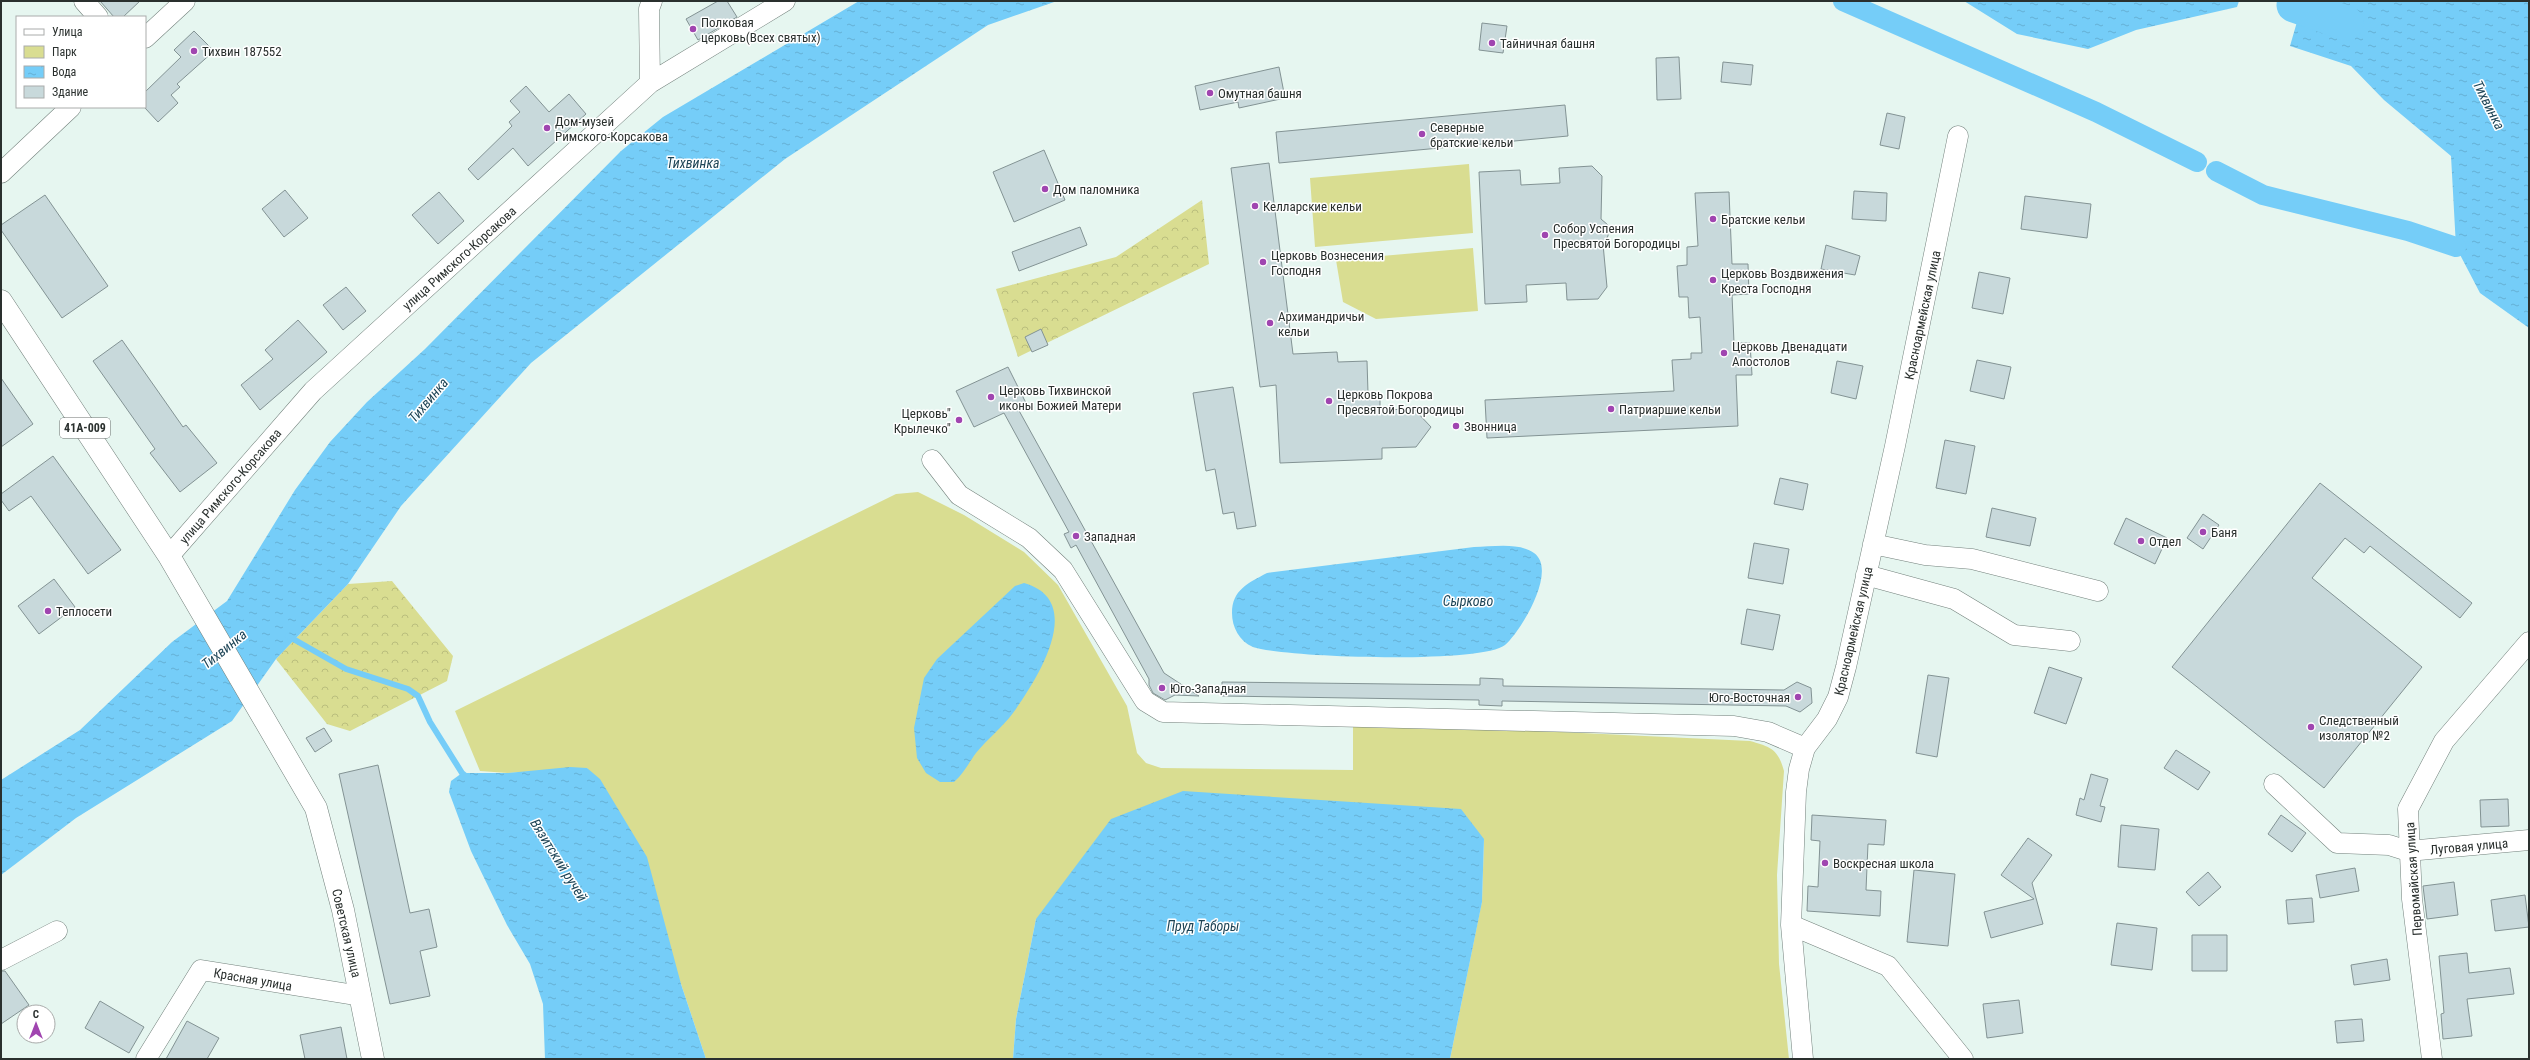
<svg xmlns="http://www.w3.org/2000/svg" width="2530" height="1060" font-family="'Roboto Condensed',sans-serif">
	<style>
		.green { fill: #d9dd91 }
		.forest { fill: url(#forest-crowns) }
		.water { fill: url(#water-ripples) }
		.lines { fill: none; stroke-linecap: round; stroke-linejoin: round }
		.stream { stroke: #75cdf8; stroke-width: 6 }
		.canal { stroke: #75cdf8; stroke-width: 20 }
		.river { stroke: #75cdf8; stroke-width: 35 }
		.building { fill: #c8d9db; stroke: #839394 }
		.minor-casing { stroke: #73817c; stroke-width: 21 }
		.major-casing { stroke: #73817c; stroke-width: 23 }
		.minor { stroke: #fff; stroke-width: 20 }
		.major { stroke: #fff; stroke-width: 22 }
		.poi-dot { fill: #a045b0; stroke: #fff; stroke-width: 1.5 }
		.labels { text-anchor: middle; stroke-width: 3; stroke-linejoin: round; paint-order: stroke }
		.shield { fill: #fff; stroke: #6a6e6d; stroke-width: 1 }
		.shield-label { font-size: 12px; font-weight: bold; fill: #2a302e }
		.poi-label { font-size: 13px; fill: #2a302e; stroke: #fff; text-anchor: start }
		.street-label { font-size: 13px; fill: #2a302e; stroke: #fff }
		.water-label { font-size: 14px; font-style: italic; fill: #1e4557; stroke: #fff }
	</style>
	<defs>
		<pattern id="forest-crowns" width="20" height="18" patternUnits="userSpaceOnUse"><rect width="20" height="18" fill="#d9dd91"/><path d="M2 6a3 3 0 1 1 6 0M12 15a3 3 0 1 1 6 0" fill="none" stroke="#babe7d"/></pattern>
		<pattern id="water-ripples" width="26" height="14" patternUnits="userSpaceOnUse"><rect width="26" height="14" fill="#75cdf8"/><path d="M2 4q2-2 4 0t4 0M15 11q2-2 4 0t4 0" fill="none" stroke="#65b0d5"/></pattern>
	</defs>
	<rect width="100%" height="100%" fill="#e6f6f0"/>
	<path class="green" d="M 1469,164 L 1473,233 L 1315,247 L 1310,178 Z
		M 1473,248 L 1478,311 L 1376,319 L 1343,302 L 1336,260 Z
		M 918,492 L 964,515 L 1024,552 L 1058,585 L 1127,706 L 1137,753 L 1146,763 L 1161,768 L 1353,770 L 1353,722 L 1750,741 C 1771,747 1778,749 1784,771 L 1777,875 L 1779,964 L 1789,1059 L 1450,1059 L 1482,901 L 1484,839 L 1036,919 L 1016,1019 L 1013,1059 L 706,1059 L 681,984 L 587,768 L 508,773 L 480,771 L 455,711 L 896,494 Z"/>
	<path class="forest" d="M 1202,200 L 1209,264 L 1018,357 L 996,289 L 1116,257 Z
		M 392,581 L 453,656 L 447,681 L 350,731 L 327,724 L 276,659 L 348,584 Z"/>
	<path class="water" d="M 859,1 L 1057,1 L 988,25 L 785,159 L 531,363 L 401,506 L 348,584 L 276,659 L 232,721 L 76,818 L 1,875 L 1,780 L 80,730 L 172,642 L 227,601 L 295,490 L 330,442 L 367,402 L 425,349 L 621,151 L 663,117 Z
		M 1964,1 L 2239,1 L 2237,7 L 2136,30 L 2088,49 L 2017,34 Z
		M 2303,1 L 2526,1 L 2529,3 L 2529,328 L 2480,293 L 2456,247 L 2451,156 L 2384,100 L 2351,66 L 2290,46 Z
		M 1474,547 C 1492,547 1518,542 1534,553 C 1558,570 1521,631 1505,645 C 1482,664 1285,658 1253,647 C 1239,641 1232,627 1232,613 C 1232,590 1248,583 1267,573 Z
		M 1024,583 C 1088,601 1036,681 1013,713 C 1002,728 987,739 976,753 C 968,764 964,773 954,782 L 940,782 L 926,773 L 917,758 L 914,728 L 924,678 L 937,659 L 1015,586 Z
		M 570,767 L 587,768 L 600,779 L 647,857 L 681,984 L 706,1059 L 545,1059 L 543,1004 L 530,964 L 507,925 L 471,851 L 449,792 L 451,781 L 462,773 L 508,773 Z
		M 1183,791 L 1461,809 L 1484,839 L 1482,902 L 1450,1059 L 1013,1059 L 1016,1019 L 1036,919 L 1111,819 Z"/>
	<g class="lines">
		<path class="stream" d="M 288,636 L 346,669 L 408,689 L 418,696 L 430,722 L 462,773 L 468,778"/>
		<path class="canal" d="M 1843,1 L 2096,112 L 2197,162
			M 2216,171 L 2263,195 L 2408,231 L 2456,247"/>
		<path class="river" d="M 2294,5 L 2346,23"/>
	</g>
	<path class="building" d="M 100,1 L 140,1 L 123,17 L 114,17 Z
		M 718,1 L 727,1 L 737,17 L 698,40 L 686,19 Z
		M 1482,23 L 1507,26 L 1503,53 L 1479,50 Z
		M 194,31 L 214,51 L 177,84 L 180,87 L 171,95 L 178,103 L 158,122 L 145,108 L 145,92 L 181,57 L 174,50 Z
		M 1679,57 L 1681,99 L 1657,100 L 1656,58 Z
		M 1723,62 L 1753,65 L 1751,85 L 1721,82 Z
		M 1279,67 L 1285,98 L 1239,108 L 1238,102 L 1200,110 L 1195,86 Z
		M 526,86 L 549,112 L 569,94 L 586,114 L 528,166 L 513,148 L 478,180 L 468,169 L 512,126 L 509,122 L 520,112 L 510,101 Z
		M 1565,105 L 1568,136 L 1279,163 L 1276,132 Z
		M 1887,113 L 1905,117 L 1899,149 L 1880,145 Z
		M 1044,150 L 1065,200 L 1014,222 L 993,172 Z
		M 1269,163 L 1293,354 L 1337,352 L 1338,362 L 1367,361 L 1368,393 L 1380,393 L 1380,410 L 1414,409 L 1431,427 L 1416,447 L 1382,448 L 1382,459 L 1280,463 L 1276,385 L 1260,387 L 1231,168 Z
		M 1592,166 L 1602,176 L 1601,219 L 1608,225 L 1608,236 L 1603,244 L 1607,287 L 1598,299 L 1567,300 L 1566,283 L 1526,285 L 1527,302 L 1485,304 L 1479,172 L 1520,170 L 1521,185 L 1560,183 L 1559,168 Z
		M 285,190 L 308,218 L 284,237 L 262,209 Z
		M 1854,191 L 1887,193 L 1886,221 L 1852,219 Z
		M 439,192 L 464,221 L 438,244 L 412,215 Z
		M 1729,192 L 1732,264 L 1748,264 L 1749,294 L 1732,295 L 1734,343 L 1750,343 L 1752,375 L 1736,375 L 1738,426 L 1487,438 L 1485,400 L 1674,391 L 1672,360 L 1691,359 L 1691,353 L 1702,353 L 1700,317 L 1689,318 L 1688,297 L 1679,297 L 1677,266 L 1687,265 L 1687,247 L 1698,246 L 1695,193 Z
		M 45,195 L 108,286 L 62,318 L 1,230 L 1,225 Z
		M 2025,196 L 2091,204 L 2087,238 L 2021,229 Z
		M 1080,227 L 1087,245 L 1019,271 L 1012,252 Z
		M 1826,245 L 1860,256 L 1855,275 L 1821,269 Z
		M 1979,272 L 2010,278 L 2003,314 L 1972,308 Z
		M 346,287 L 366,311 L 343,330 L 323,305 Z
		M 298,320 L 327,352 L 260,410 L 241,385 L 273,359 L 265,350 Z
		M 1041,329 L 1048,345 L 1032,352 L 1025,337 Z
		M 122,340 L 183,427 L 186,425 L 217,463 L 180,492 L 150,453 L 155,449 L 93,361 Z
		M 1977,360 L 2011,367 L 2004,399 L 1970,391 Z
		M 1837,361 L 1863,366 L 1856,399 L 1831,393 Z
		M 1008,367 L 1026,403 L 1017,407 L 1164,673 L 1199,696 L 1175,695 L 1165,700 L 1153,693 L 1149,685 L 1149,679 L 1076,545 L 1071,548 L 1064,534 L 1069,532 L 1004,413 L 974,427 L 956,391 Z
		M 1,378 L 33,424 L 1,447 Z
		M 1233,387 L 1256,526 L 1237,529 L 1234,512 L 1223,514 L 1215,469 L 1206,471 L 1193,393 Z
		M 1945,440 L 1975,446 L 1966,494 L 1936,488 Z
		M 53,456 L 121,550 L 88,574 L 31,496 L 9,511 L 1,500 L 1,494 Z
		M 1780,478 L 1808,484 L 1803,510 L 1774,504 Z
		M 2320,483 L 2472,603 L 2460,618 L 2370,546 L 2364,553 L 2345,538 L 2312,578 L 2422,667 L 2324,788 L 2172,667 Z
		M 1992,508 L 2036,518 L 2030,546 L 1986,537 Z
		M 2203,514 L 2219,525 L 2203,549 L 2187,538 Z
		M 2126,518 L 2167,538 L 2155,564 L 2114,544 Z
		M 1754,543 L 1789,549 L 1783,584 L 1748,578 Z
		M 54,579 L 75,607 L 39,634 L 18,606 Z
		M 1747,609 L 1780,615 L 1773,650 L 1741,644 Z
		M 2049,667 L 2082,678 L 2066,724 L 2034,713 Z
		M 1928,675 L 1949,678 L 1937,757 L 1916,753 Z
		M 1480,678 L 1503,679 L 1503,686 L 1784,690 L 1797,682 L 1811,688 L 1812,703 L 1800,712 L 1786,706 L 1502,701 L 1502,706 L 1479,705 L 1479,700 L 1222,696 L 1222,682 L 1480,685 Z
		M 324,728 L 332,741 L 315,752 L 306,738 Z
		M 2176,750 L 2210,772 L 2198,790 L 2164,768 Z
		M 378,765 L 410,913 L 429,909 L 437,947 L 420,951 L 430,996 L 390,1004 L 339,774 Z
		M 2091,774 L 2108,779 L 2100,806 L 2105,807 L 2101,822 L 2076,815 L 2080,798 L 2084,800 Z
		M 2508,799 L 2509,826 L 2481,827 L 2480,800 Z
		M 1812,815 L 1886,820 L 1884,845 L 1868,844 L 1866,890 L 1881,891 L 1880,916 L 1807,911 L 1808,886 L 1818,887 L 1820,841 L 1811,840 Z
		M 2281,815 L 2306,833 L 2292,852 L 2268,834 Z
		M 2121,825 L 2159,829 L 2155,870 L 2118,867 Z
		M 2028,838 L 2052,855 L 2032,883 L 2043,924 L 1991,938 L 1984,912 L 2034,899 L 2001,875 Z
		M 2355,868 L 2359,891 L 2320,898 L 2316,875 Z
		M 1914,870 L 1955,874 L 1948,946 L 1907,942 Z
		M 2208,872 L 2221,887 L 2199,906 L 2186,892 Z
		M 2454,882 L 2458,915 L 2427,919 L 2423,886 Z
		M 2525,895 L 2529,927 L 2495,931 L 2491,900 Z
		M 2312,898 L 2314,922 L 2288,924 L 2286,900 Z
		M 2117,923 L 2157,928 L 2152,970 L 2111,965 Z
		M 2192,935 L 2227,935 L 2227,971 L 2192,971 Z
		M 2467,953 L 2469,973 L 2510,968 L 2514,994 L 2467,999 L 2472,1036 L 2443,1039 L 2441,1014 L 2444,1013 L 2439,956 Z
		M 2387,959 L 2390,980 L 2354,985 L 2351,965 Z
		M 1,971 L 5,971 L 29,1005 L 1,1024 Z
		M 2019,1000 L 2023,1033 L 1987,1038 L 1983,1004 Z
		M 100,1001 L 144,1027 L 129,1053 L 85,1028 Z
		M 2362,1019 L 2364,1041 L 2337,1043 L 2335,1021 Z
		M 187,1021 L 219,1038 L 207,1059 L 166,1059 Z
		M 341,1027 L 347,1059 L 305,1059 L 300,1035 Z"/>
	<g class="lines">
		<g class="minor-casing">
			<path id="minor" d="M 84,1 L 98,17
				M 145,38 L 185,1
				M 650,83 L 649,9 L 652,1
				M 1958,136 L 1895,446 L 1846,667 L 1838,697 L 1827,719 L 1805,748 L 1799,769 L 1796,792 L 1791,925 L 1888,966 L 1963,1059
				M 1,173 L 71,107
				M 932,460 L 959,495 L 1029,538 L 1063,570 L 1145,701 L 1163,712 L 1734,726 L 1768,732 L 1805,748
				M 1873,544 L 1925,555 L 1972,559 L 2098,591
				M 169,556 L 313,391 L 650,83 L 785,1
				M 1866,575 L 1954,599 L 2014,635 L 2070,641
				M 2274,784 L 2337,843 L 2389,845 L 2408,851 L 2529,840
				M 1791,925 L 1803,1059
				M 1,960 L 57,931
				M 146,1059 L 201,970 L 361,996
				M 2432,1059 L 2412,899 L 2408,809 L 2444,741 L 2529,642"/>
		</g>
		<g class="major-casing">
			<path id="major" d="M 1,301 L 169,556 L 316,808 L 343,910 L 373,1059"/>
		</g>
		<use href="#minor" class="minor"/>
		<use href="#major" class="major"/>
	</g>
	<g class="poi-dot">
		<circle cx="693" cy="29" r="4"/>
		<circle cx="1492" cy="43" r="4"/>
		<circle cx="194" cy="51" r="4"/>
		<circle cx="1210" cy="93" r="4"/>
		<circle cx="547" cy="128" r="4"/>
		<circle cx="1422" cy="134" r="4"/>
		<circle cx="1045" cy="189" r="4"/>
		<circle cx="1255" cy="206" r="4"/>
		<circle cx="1713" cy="219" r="4"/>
		<circle cx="1545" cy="235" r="4"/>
		<circle cx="1263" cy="262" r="4"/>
		<circle cx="1713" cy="280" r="4"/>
		<circle cx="1270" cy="323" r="4"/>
		<circle cx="1724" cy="353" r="4"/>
		<circle cx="991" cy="397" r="4"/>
		<circle cx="1329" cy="401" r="4"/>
		<circle cx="1611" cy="409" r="4"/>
		<circle cx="959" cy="420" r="4"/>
		<circle cx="1456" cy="426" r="4"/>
		<circle cx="2203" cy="532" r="4"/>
		<circle cx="1076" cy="536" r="4"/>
		<circle cx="2141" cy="541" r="4"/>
		<circle cx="48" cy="611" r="4"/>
		<circle cx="1162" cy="688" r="4"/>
		<circle cx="1798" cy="697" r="4"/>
		<circle cx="2311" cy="727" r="4"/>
		<circle cx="1825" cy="863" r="4"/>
	</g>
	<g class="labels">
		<rect class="shield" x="60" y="418" width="50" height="20" rx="3"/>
		<g class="shield-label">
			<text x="85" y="432">41А-009</text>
		</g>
		<g class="poi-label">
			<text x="701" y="27">Полковая<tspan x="701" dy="15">церковь(Всех святых)</tspan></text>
			<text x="1500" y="48">Тайничная башня</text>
			<text x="202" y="56">Тихвин 187552</text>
			<text x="1218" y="98">Омутная башня</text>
			<text x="555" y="126">Дом-музей<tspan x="555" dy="15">Римского-Корсакова</tspan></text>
			<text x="1430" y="132">Северные<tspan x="1430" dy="15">братские кельи</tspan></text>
			<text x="1053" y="194">Дом паломника</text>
			<text x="1263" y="211">Келларские кельи</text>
			<text x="1721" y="224">Братские кельи</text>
			<text x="1553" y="233">Собор Успения<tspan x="1553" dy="15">Пресвятой Богородицы</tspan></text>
			<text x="1271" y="260">Церковь Вознесения<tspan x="1271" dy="15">Господня</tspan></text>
			<text x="1721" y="278">Церковь Воздвижения<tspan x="1721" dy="15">Креста Господня</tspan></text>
			<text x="1278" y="321">Архимандричьи<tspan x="1278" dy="15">кельи</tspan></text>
			<text x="1732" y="351">Церковь Двенадцати<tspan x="1732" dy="15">Апостолов</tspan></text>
			<text x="999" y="395">Церковь Тихвинской<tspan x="999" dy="15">иконы Божией Матери</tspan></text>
			<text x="1337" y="399">Церковь Покрова<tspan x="1337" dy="15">Пресвятой Богородицы</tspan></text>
			<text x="1619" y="414">Патриаршие кельи</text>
			<text x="951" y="418" text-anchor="end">Церковь"<tspan x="951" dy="15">Крылечко"</tspan></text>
			<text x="1464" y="431">Звонница</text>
			<text x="2211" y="537">Баня</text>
			<text x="1084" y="541">Западная</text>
			<text x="2149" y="546">Отдел</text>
			<text x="56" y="616">Теплосети</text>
			<text x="1170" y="693">Юго-Западная</text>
			<text x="1790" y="702" text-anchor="end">Юго-Восточная</text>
			<text x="2319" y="725">Следственный<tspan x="2319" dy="15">изолятор №2</tspan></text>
			<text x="1833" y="868">Воскресная школа</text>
		</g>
		<g class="street-label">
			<text transform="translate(459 258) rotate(-42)" y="5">улица Римского-Корсакова</text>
			<text transform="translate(1922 315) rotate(-78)" y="5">Красноармейская улица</text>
			<text transform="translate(230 486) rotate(-49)" y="5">улица Римского-Корсакова</text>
			<text transform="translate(1853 631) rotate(-77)" y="5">Красноармейская улица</text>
			<text transform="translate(2469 846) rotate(-5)" y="5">Луговая улица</text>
			<text transform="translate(2413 879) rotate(-94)" y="5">Первомайская улица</text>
			<text transform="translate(347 933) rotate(77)" y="5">Советская улица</text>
			<text transform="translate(253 979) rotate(10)" y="5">Красная улица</text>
		</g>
		<g class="water-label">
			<text transform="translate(2489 105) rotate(63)" y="5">Тихвинка</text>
			<text x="693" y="168">Тихвинка</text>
			<text transform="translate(428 400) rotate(-50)" y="5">Тихвинка</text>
			<text x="1468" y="606">Сырково</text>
			<text transform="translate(224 649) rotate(-39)" y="5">Тихвинка</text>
			<text transform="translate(559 860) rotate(58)" y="5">Вязитский ручей</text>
			<text x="1203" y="931">Пруд Таборы</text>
		</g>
	</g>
	<rect width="2530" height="1060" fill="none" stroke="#2a302e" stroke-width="4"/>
	<rect x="16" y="16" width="130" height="92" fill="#ffffff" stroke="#aaacab"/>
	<rect x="24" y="29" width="20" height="6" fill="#ffffff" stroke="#aaacab"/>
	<text x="52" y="36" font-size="12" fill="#2a302e">Улица</text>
	<rect x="24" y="46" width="20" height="12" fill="#d9dd91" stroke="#aaacab"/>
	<text x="52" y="56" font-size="12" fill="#2a302e">Парк</text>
	<rect x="24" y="66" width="20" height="12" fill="url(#water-ripples)" stroke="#aaacab"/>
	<text x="52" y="76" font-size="12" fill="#2a302e">Вода</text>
	<rect x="24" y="86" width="20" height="12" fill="#c8d9db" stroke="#aaacab"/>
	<text x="52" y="96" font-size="12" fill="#2a302e">Здание</text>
	<g transform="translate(36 1024)"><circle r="19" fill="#ffffff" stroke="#aaacab"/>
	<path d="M0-3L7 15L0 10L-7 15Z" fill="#a045b0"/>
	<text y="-6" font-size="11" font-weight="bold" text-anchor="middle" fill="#2a302e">С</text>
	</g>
</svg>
